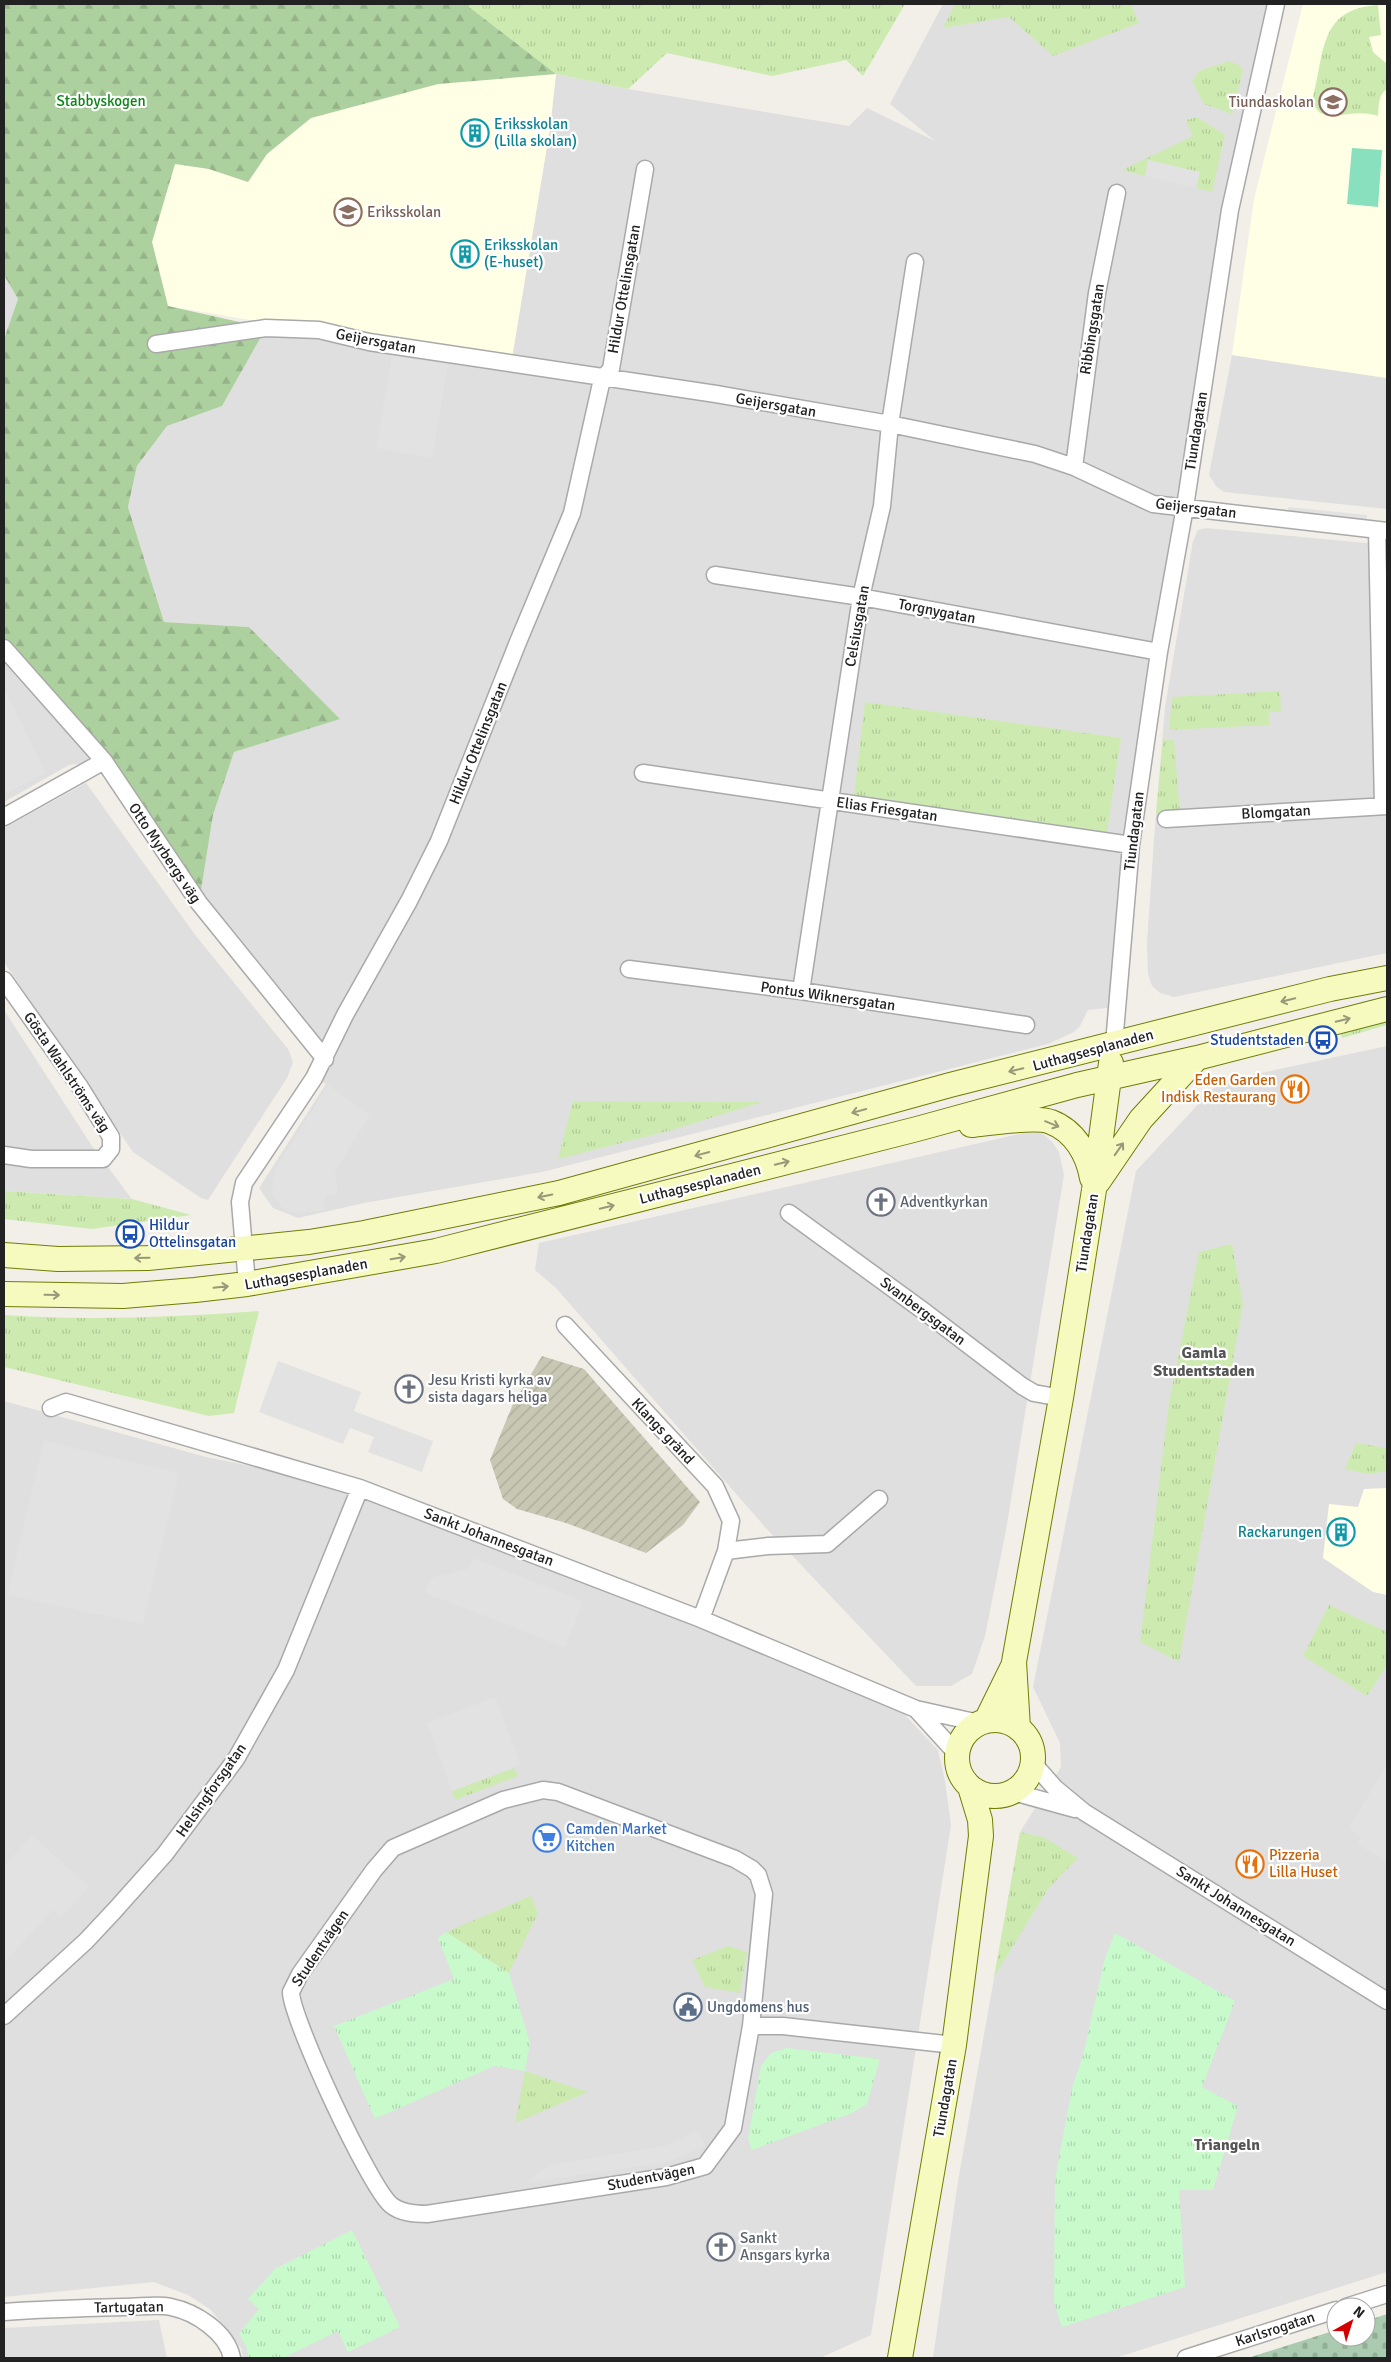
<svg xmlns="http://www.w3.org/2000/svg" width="1391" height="2362" font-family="Signika,sans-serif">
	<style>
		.residential { fill: #e0dfdf }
		.education { fill: #ffffe5 }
		.construction { fill: url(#construction-furrows) }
		.grass { fill: url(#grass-tufts) }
		.forest { fill: url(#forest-firs) }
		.cemetery { fill: url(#cemetery-stones) }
		.park { fill: url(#park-tufts) }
		.pitch { fill: #88e0be }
		.parking { fill: #e2e2e2 }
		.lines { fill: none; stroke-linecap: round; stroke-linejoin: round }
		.street-casing { stroke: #a9a9a9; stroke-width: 19 }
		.secondary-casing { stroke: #707d05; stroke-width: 26 }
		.street { stroke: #fff; stroke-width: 16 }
		.secondary { stroke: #f7fabf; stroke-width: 24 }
		.oneway { stroke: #979978 }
		.labels { text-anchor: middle; stroke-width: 4.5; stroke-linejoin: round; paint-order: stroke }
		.park-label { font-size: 15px; fill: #0c8416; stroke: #fff }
		.education-label { font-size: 15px; fill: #785e54; stroke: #fff; text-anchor: end }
		.culture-label { font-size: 15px; fill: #0d838f; stroke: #fff; text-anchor: start }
		.street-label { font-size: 15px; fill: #222; stroke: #fff }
		.transit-label { font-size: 15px; fill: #164399; stroke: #fff; text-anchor: end }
		.food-label { font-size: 15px; fill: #c56008; stroke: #fff; text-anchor: end }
		.worship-label { font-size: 15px; fill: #5b616d; stroke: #fff; text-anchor: start }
		.shop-label { font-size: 15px; fill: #366cbe; stroke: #fff; text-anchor: start }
		.service-label { font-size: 15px; fill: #4e5e75; stroke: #fff; text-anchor: start }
		.neighbourhood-label { font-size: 16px; font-weight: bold; fill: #555; stroke: #fff }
	</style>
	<defs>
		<pattern id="construction-furrows" width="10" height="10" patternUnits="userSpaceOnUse" patternTransform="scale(1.25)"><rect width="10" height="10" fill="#c7c7b4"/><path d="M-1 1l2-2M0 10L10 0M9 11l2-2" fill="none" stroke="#abab9a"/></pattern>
		<pattern id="grass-tufts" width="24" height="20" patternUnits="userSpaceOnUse" patternTransform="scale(1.25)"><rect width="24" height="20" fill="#cdebb0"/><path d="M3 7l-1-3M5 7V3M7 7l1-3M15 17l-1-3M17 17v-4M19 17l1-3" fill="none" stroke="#b0c997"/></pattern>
		<pattern id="forest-firs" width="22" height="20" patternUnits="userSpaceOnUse" patternTransform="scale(1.25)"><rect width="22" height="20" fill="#add19e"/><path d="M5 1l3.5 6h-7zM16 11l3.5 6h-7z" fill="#95b388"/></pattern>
		<pattern id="cemetery-stones" width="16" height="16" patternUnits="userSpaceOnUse" patternTransform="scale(1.25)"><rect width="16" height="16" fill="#aacbaf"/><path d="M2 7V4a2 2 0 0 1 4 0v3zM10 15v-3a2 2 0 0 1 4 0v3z" fill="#92ae96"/></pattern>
		<pattern id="park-tufts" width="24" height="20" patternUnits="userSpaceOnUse" patternTransform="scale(1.25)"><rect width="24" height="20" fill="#c8facc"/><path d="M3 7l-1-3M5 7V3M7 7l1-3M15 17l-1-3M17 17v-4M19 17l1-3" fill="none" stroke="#acd6af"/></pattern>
	</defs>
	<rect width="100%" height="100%" fill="#f2efe9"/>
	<path class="residential" d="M 943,4 L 1276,4 L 1230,210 L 1116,1007 L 1088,1010 L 1080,1026 L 1074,1032 L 1048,1044 L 542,1172 L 364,1203 L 298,1218 L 273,1208 L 259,1188 L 326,1084 L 314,1078 L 319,1059 L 284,1021 L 199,903 L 213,815 L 234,752 L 339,718 L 249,627 L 164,622 L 128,507 L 137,466 L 167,426 L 222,406 L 266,328 L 511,364 L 550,128 L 556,74 L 628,89 L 849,126 L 867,108 L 935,141 L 890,104 Z
		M 4,275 L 18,299 L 4,339 Z
		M 1232,355 L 1387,378 L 1387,509 L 1224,492 L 1216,486 L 1209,475 Z
		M 1206,528 L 1387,545 L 1387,953 L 1174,997 L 1160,993 L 1152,986 L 1148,974 L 1147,943 L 1154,839 L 1165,707 L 1193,541 L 1198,530 Z
		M 4,648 L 104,761 L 69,765 L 4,802 Z
		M 86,783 L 196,936 L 288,1049 L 293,1062 L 287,1078 L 208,1200 L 201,1198 L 133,1152 L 4,962 L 4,828 Z
		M 4,1010 L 92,1146 L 132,1199 L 4,1191 Z
		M 1387,1046 L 1387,2272 L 1115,2358 L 933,2358 L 958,2181 L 1020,1832 L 1061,1767 L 1060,1743 L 1033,1687 L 1136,1171 L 1219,1082 Z
		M 1024,1133 L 1042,1133 L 1052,1142 L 1059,1152 L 1064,1175 L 1006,1530 L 985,1636 L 972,1674 L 951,1686 L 916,1686 L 765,1527 L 556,1288 L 535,1270 L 539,1243 Z
		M 4,1401 L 206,1457 L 360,1488 L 889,1698 L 938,1750 L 945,1781 L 951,1825 L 871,2335 L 820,2358 L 243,2358 L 241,2348 L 211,2310 L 188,2295 L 154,2282 L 4,2297 Z
		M 159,2320 L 167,2358 L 4,2358 L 4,2328 Z"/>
	<path class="education" d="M 1303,4 L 1387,4 L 1387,378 L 1232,355 L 1254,199 Z
		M 556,74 L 550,128 L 511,364 L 168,306 L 152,242 L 175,163 L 209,169 L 248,182 L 267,154 L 311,118 L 438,84 Z
		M 1387,1488 L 1387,1595 L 1373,1592 L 1323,1558 L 1329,1504 L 1358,1507 L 1364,1489 Z"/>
	<path class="construction" d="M 542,1356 L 584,1369 L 700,1502 L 683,1525 L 646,1553 L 566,1523 L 517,1509 L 503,1499 L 490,1460 L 513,1404 Z"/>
	<path class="grass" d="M 469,4 L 905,4 L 863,76 L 846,60 L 772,76 L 667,53 L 628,89 L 556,74 L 469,7 Z
		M 955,4 L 1131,4 L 1139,23 L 1053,56 L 1009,17 L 943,28 Z
		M 1378,5 L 1381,35 L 1369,37 L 1373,52 L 1387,64 L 1387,89 C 1378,95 1379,105 1378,116 C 1354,108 1341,120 1320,113 L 1313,105 L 1313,97 C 1325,51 1319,9 1378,5 Z
		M 1229,61 L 1239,65 L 1243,70 L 1232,114 L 1204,104 L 1192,81 L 1199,71 Z
		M 1197,117 L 1225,135 L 1212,192 L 1196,188 L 1199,172 L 1149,161 L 1145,176 L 1122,170 L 1193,136 L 1186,120 Z
		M 1280,691 L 1281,712 L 1269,712 L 1269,725 L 1169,730 L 1172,697 Z
		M 865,702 L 1121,738 L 1107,832 L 854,796 Z
		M 1163,740 L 1174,740 L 1180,814 L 1156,814 Z
		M 1387,1015 L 1387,1025 L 1342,1038 L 1339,1028 Z
		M 573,1101 L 762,1102 L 672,1130 L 558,1159 Z
		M 4,1191 L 132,1199 L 191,1215 L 92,1229 L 4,1219 Z
		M 1232,1244 L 1243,1304 L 1179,1662 L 1140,1642 L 1169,1403 L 1199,1252 Z
		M 259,1311 L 234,1413 L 209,1416 L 4,1367 L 4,1315 C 89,1321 174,1317 259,1311 Z
		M 1356,1443 L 1387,1448 L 1387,1471 L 1368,1474 L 1345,1469 Z
		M 1329,1605 L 1387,1632 L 1387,1665 L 1367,1696 L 1303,1656 Z
		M 514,1768 L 518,1776 L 455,1800 L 452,1791 Z
		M 1020,1832 L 1043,1837 L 1078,1858 L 1048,1889 L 994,1977 Z
		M 531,1896 L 538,1913 L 509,1973 L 446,1932 Z
		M 728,1946 L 747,1952 L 740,1993 L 705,1987 L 692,1960 Z
		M 525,2071 L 587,2092 L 588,2092 L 515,2123 Z"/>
	<path class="forest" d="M 4,4 L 469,4 L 469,7 L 556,74 L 438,84 L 311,118 L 267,154 L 248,182 L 209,169 L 175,164 L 152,242 L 168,306 L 266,328 L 222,406 L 167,426 L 137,466 L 128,507 L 164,622 L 249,627 L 340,719 L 234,752 L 213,815 L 199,903 L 104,761 L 4,648 L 4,339 L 18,299 L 4,275 Z"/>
	<path class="cemetery" d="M 1387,2314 L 1387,2358 L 1248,2358 L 1336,2330 L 1336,2337 L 1366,2337 L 1366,2321 Z"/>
	<path class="park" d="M 446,1932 L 509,1973 L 530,2043 L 525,2071 L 494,2066 L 375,2119 L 334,2026 L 454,1979 L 438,1938 Z
		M 1115,1933 L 1235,2001 L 1202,2087 L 1238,2106 L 1213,2190 L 1179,2190 L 1185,2287 L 1062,2327 L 1054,2302 L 1055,2179 L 1072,2088 L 1083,2055 L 1105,1958 Z
		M 787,2048 L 880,2059 L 867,2104 L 852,2113 L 752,2150 L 748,2139 L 761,2066 L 771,2053 Z
		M 352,2230 L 400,2327 L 348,2352 L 338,2331 L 283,2358 L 249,2358 L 246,2346 L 239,2334 L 259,2309 L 248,2299 L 275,2269 Z"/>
	<path class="pitch" d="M 1352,148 L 1382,150 L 1378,207 L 1347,204 Z"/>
	<path class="parking" d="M 1148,160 L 1200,172 L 1196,188 L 1145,176 Z
		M 392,355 L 448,364 L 432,458 L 376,448 Z
		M 1288,507 L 1367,515 L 1367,521 L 1288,514 Z
		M 6,692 L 46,773 L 4,794 L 4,693 Z
		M 328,1085 L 370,1115 L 335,1171 L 338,1194 L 325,1196 L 324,1210 L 300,1213 L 285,1211 L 273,1196 L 272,1182 L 277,1166 Z
		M 278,1361 L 361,1392 L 354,1411 L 433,1441 L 422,1472 L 368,1452 L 374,1437 L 350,1428 L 343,1444 L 259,1412 Z
		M 44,1441 L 179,1473 L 143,1624 L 7,1595 Z
		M 473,1558 L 583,1601 L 565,1647 L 425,1593 L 431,1578 L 468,1569 Z
		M 495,1697 L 521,1765 L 452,1791 L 427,1723 Z
		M 1387,1764 L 1387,1862 L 1357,1844 L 1362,1836 L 1349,1828 Z
		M 32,1835 L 89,1887 L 61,1917 L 53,1910 L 4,1963 L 4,1866 Z
		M 698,2130 L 705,2146 L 669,2162 L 531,2182 L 536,2173 L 554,2164 L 665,2146 Z"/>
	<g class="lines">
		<g class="street-casing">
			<path id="street" d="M 156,344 L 266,328 L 319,330 L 369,342 L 716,394 L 890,424 L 1035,454 L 1074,467 L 1153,504 L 1387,531
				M 1074,467 L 1097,293 L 1117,193
				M 1377,530 L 1383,806
				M 715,575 L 861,597 L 1159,652
				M 4,648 L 104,761 L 199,903 L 325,1059
				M 643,773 L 1131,845
				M 4,817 L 104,761
				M 1166,819 L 1387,806
				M 629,969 L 801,991 L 1026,1025
				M 4,980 L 80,1087 L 111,1137 L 111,1149 L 103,1159 L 31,1159 L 4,1155
				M 801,991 L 861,597 L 882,506 L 890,424 L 915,262
				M 1114,1044 L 1131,845 L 1159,652 L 1185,507 L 1230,210 L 1276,4
				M 789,1213 L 925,1312 L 1022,1386 L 1034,1393 L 1061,1398
				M 247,1284 L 240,1202 L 244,1183 L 314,1078 L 345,1015 L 409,901 L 439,841 L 518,642 L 572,513 L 602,379 L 611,369 L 645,169
				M 565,1325 L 715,1486 L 731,1521 L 726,1551 L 701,1619
				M 51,1408 L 66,1402 L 360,1488 L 701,1619 L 916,1709 L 979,1723
				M 726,1551 L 768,1546 L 827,1544 L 879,1499
				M 916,1709 L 957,1754
				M 1033,1763 L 1055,1788 L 1084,1812 L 1387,2001
				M 1013,1792 L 1075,1809
				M 4,2016 L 86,1941 L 115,1910 L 165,1854 L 236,1759 L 286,1670 L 360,1488
				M 751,2026 L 733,2128 L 705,2166 L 666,2177 L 427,2214 C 414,2214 401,2213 391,2205 C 370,2188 291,2018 291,1992 L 300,1974 L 374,1870 L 393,1848 L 503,1800 L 543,1790 L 558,1792 L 735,1859 L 752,1869 L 758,1875 L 764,1894 L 751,2026 L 783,2026 L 954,2045
				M 1346,2307 L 1387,2294
				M 4,2312 C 44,2309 85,2308 125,2307 C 140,2307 157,2304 171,2307 C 195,2312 227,2332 232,2358
				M 1186,2358 L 1336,2310"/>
		</g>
		<g class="secondary-casing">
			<path id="secondary" d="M 971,1125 C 989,1123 1037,1116 1051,1122 C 1075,1131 1088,1155 1092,1178
				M 1098,1182 L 1141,1119 L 1197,1058
				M 4,1255 L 58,1259 L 148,1258 L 309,1242 L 364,1233 L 559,1193 L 950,1085 L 1330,989 L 1387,978
				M 4,1294 L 123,1296 L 195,1290 L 247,1284 L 436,1251 L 917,1129 L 1077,1085 L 1197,1058 L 1387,1009
				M957 1758a38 38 0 1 1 76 0a38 38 0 1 1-76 0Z
				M 986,1721 L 1014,1664
				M 1018,1728 L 1014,1662 L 1061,1398 L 1094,1190 L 1111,1063
				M 900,2358 L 954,2045 L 981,1836 L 980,1820 L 970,1787"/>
		</g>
		<use href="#street" class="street"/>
		<use href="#secondary" class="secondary"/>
	</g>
	<defs><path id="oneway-shaft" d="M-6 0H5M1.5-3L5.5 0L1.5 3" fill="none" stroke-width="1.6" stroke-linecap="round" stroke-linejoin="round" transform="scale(1.25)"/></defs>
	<g class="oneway">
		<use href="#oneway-shaft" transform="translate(1288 1000) rotate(166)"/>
		<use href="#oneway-shaft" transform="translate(1343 1020) rotate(-14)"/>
		<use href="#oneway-shaft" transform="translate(1016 1070) rotate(167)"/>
		<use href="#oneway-shaft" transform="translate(859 1111) rotate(165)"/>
		<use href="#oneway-shaft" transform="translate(1052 1124) rotate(22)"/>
		<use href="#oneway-shaft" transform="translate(1119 1149) rotate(-55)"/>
		<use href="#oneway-shaft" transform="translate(702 1154) rotate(165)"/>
		<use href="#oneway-shaft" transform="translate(782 1163) rotate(-14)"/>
		<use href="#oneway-shaft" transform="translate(545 1196) rotate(168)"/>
		<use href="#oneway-shaft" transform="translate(607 1207) rotate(-14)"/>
		<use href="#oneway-shaft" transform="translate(142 1258) rotate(179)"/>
		<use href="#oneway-shaft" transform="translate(398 1258) rotate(-10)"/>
		<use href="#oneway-shaft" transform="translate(221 1287) rotate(-6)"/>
		<use href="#oneway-shaft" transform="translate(52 1295) rotate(1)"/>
	</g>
	<defs>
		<g id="school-ring" transform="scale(1.4375)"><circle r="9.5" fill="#fff" stroke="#8d6e63" stroke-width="1.5"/><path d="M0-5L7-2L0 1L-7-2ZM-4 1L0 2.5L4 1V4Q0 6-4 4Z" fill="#8d6e63"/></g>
		<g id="building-ring" transform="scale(1.4375)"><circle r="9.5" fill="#fff" stroke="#0f9aa8" stroke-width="1.5"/><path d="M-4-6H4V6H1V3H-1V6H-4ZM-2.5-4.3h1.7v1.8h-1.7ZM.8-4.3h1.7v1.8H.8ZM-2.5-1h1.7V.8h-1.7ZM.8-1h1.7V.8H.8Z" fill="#0f9aa8"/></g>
		<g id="bus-ring" transform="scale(1.4375)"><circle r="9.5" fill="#fff" stroke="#1a4fb4" stroke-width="1.5"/><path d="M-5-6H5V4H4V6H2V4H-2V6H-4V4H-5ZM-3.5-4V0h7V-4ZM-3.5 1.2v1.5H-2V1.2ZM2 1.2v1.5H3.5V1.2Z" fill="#1a4fb4"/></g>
		<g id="restaurant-ring" transform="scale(1.4375)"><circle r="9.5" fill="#fff" stroke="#e8710a" stroke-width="1.5"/><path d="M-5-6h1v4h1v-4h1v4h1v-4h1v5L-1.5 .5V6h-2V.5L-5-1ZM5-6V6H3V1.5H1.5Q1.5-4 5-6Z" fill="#e8710a"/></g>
		<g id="church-ring" transform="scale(1.4375)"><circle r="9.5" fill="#fff" stroke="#6b7280" stroke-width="1.5"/><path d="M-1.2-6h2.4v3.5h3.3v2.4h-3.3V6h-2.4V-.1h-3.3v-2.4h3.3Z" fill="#6b7280"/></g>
		<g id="supermarket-ring" transform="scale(1.4375)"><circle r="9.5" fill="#fff" stroke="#3f7fe0" stroke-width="1.5"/><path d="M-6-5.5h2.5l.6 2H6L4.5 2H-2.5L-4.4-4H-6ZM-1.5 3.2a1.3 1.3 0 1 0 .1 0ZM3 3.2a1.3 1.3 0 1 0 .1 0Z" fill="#3f7fe0"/></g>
		<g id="civic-ring" transform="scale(1.4375)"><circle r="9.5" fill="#fff" stroke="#5c6f8a" stroke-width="1.5"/><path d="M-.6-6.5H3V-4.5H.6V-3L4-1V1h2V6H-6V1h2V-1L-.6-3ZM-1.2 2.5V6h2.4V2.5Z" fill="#5c6f8a"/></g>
	</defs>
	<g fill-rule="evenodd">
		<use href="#school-ring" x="1333" y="102"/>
		<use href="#building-ring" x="475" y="133"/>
		<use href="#school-ring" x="348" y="212"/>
		<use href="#building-ring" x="465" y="254"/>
		<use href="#bus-ring" x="1323" y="1040"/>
		<use href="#restaurant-ring" x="1295" y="1089"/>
		<use href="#church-ring" x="881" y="1202"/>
		<use href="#bus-ring" x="130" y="1234"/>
		<use href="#church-ring" x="409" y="1389"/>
		<use href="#building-ring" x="1341" y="1532"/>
		<use href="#supermarket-ring" x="547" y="1838"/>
		<use href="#restaurant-ring" x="1250" y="1864"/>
		<use href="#civic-ring" x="688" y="2007"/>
		<use href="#church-ring" x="721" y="2247"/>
	</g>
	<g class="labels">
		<g class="park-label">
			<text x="101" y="106">Stabbyskogen</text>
		</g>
		<g class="education-label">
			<text x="1314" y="107">Tiundaskolan</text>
			<text x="367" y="217" text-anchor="start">Eriksskolan</text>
		</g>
		<g class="culture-label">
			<text x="494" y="129">Eriksskolan<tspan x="494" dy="17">(Lilla skolan)</tspan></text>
			<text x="484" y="250">Eriksskolan<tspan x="484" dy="17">(E-huset)</tspan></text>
			<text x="1322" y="1537" text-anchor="end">Rackarungen</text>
		</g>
		<g class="street-label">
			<text transform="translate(624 289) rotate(-80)" y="5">Hildur Ottelinsgatan</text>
			<text transform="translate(1092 329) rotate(-81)" y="5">Ribbingsgatan</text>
			<text transform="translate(376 341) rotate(11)" y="5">Geijersgatan</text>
			<text transform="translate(776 405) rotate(10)" y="5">Geijersgatan</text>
			<text transform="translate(1196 431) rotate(-81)" y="5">Tiundagatan</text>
			<text transform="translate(1196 508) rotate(7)" y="5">Geijersgatan</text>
			<text transform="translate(937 611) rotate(11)" y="5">Torgnygatan</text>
			<text transform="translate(857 626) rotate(-80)" y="5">Celsiusgatan</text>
			<text transform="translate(478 743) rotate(-68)" y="5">Hildur Ottelinsgatan</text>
			<text transform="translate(887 809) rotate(8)" y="5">Elias Friesgatan</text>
			<text transform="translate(1276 812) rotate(-3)" y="5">Blomgatan</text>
			<text transform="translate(1134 831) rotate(-83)" y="5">Tiundagatan</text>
			<text transform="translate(165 853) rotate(56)" y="5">Otto Myrbergs väg</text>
			<text transform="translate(828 996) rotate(8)" y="5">Pontus Wiknersgatan</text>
			<text transform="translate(1093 1050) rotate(-15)" y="5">Luthagsesplanaden</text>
			<text transform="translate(67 1072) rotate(56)" y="5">Gösta Wahlströms väg</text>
			<text transform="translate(700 1184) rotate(-14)" y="5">Luthagsesplanaden</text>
			<text transform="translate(1087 1233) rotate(-81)" y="5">Tiundagatan</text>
			<text transform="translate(306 1274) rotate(-10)" y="5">Luthagsesplanaden</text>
			<text transform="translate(923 1311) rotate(37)" y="5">Svanbergsgatan</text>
			<text transform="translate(663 1431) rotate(47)" y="5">Klangs gränd</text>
			<text transform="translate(489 1537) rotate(21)" y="5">Sankt Johannesgatan</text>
			<text transform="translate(211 1790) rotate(-55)" y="5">Helsingforsgatan</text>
			<text transform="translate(1236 1906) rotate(32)" y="5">Sankt Johannesgatan</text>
			<text transform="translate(320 1948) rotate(-56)" y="5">Studentvägen</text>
			<text transform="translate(945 2098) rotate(-80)" y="5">Tiundagatan</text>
			<text transform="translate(651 2177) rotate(-11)" y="5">Studentvägen</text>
			<text transform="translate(129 2307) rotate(-1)" y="5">Tartugatan</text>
			<text transform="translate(1275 2329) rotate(-18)" y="5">Karlsrogatan</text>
		</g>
		<g class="transit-label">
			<text x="1304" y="1045">Studentstaden</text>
			<text x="149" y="1230" text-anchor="start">Hildur<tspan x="149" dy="17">Ottelinsgatan</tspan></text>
		</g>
		<g class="food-label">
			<text x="1276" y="1085">Eden Garden<tspan x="1276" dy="17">Indisk Restaurang</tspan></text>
			<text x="1269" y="1860" text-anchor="start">Pizzeria<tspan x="1269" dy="17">Lilla Huset</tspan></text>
		</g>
		<g class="worship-label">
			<text x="900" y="1207">Adventkyrkan</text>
			<text x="428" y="1385">Jesu Kristi kyrka av<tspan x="428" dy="17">sista dagars heliga</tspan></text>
			<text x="740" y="2243">Sankt<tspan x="740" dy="17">Ansgars kyrka</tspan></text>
		</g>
		<g class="shop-label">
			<text x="566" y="1834">Camden Market<tspan x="566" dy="17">Kitchen</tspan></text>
		</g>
		<g class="service-label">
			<text x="707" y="2012">Ungdomens hus</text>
		</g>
		<g class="neighbourhood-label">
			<text x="1204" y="1358">Gamla<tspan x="1204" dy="18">Studentstaden</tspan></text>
			<text x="1227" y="2150">Triangeln</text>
		</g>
	</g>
	<rect width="1391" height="2362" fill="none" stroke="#222222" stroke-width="10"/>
	<g transform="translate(1351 2322) rotate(39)"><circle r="24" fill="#ffffff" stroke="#a7a7a7"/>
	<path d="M0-4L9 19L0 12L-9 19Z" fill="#d40000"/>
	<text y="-8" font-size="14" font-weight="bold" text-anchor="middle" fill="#222222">N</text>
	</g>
</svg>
